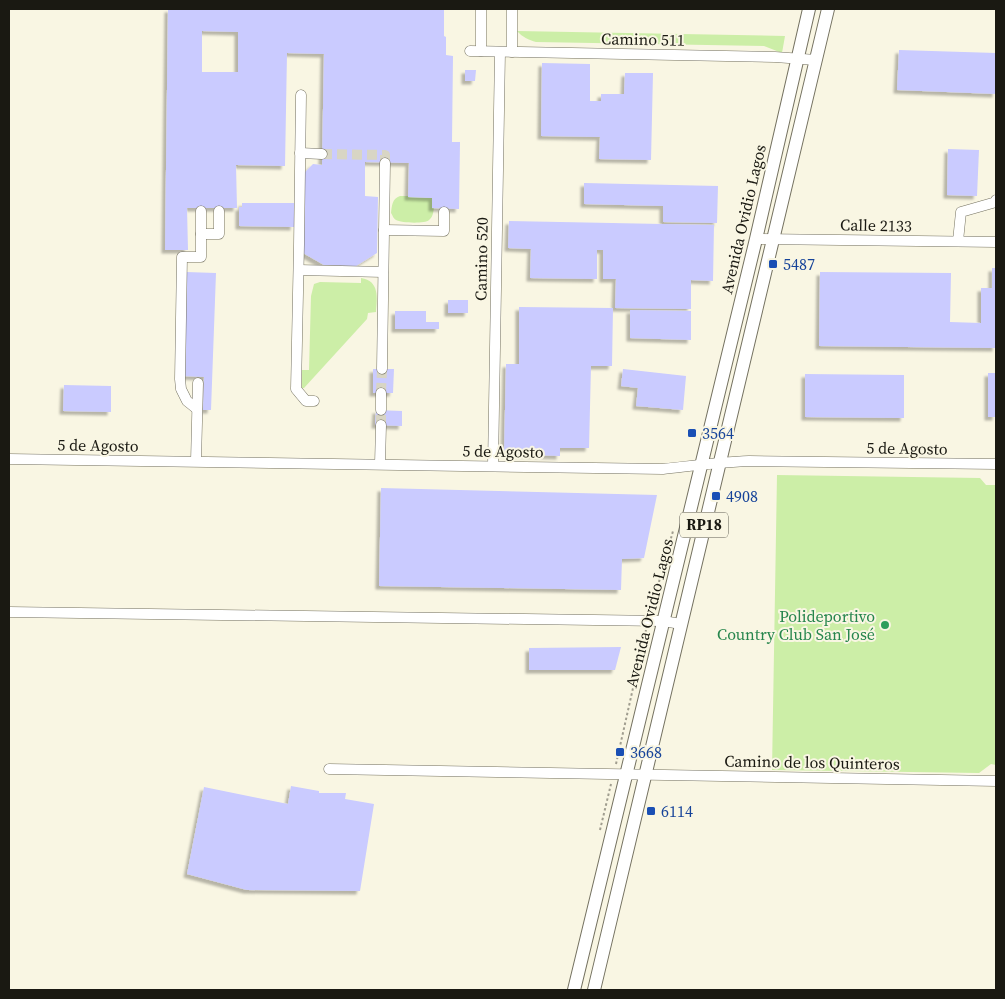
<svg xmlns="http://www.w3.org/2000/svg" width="1005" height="999" viewBox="0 0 1005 999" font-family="'Source Serif 4',serif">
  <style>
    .green { fill: #cceea7 }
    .building { fill: #cacbff; fill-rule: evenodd; filter: url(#shadow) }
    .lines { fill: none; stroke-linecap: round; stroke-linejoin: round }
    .minor-tunnel { stroke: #d8d5c4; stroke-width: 10; stroke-dasharray: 10 5; stroke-linecap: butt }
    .minor-casing { stroke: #747160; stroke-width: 11 }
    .major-casing { stroke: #747160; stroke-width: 14 }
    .path { stroke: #a09d8f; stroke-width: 2; stroke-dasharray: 2.5 2.5; stroke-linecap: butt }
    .minor { stroke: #fff; stroke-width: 10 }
    .major { stroke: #fff; stroke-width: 12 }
    .transit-dot { fill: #1a4fb4; stroke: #f9f6e3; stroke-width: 2 }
    .leisure-dot { fill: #2e9e5b; stroke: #f9f6e3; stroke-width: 2 }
    .labels { text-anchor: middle; stroke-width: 4; stroke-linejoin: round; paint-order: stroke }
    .shield { fill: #f9f6e3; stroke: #5d5b51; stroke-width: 1 }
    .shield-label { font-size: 15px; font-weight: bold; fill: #1a1912 }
    .street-label { font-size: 16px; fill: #1a1912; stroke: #f9f6e3 }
    .transit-label { font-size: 16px; fill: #164399; stroke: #f9f6e3; text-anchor: start }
    .leisure-label { font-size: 16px; fill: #27864d; stroke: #f9f6e3; text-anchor: end }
  </style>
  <defs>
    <filter id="shadow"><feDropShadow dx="-3.5" dy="3.5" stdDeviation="1" flood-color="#0004"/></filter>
  </defs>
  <rect width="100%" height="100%" fill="#f9f6e3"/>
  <g class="green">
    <path d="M 517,31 L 785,36 L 782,53 L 764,46 L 536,42 C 529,40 522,37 517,31 Z"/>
    <path d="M 400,196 L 408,196 L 408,197 L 432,198 L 432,208 L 434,208 C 433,213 433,217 429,220 C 425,224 401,223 396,220 C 393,218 393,216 391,213 C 392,205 392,199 400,196 Z"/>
    <path d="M 361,278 C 380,281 377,298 376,312 L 368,313 L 367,319 L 304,388 L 302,388 L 302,370 L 309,370 L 311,296 L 314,284 L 320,282 L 361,283 Z"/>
    <polygon points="777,475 980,478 986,485 996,485 996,765 991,764 979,773 772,770"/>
  </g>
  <g class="building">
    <path d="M 168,9 L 444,9 L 444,36 L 446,37 L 446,55 L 453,56 L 452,142 L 460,142 L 459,209 L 432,208 L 432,198 L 408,197 L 409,163 L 365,162 L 365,196 L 378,197 L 377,253 L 356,266 L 324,265 L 303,253 L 304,173 L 313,164 L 322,165 L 322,163 L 324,54 L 287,53 L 285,166 L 236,165 L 237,208 L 187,208 L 188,250 L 165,250 ZM 202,31 L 238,32 L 238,72 L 202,72 Z"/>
    <polygon points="899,50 996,53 996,94 897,90"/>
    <polygon points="542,63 590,64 590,101 601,101 601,94 624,94 625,73 653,73 651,160 599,159 600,137 541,136"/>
    <polygon points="465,70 476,70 475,81 465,81"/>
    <polygon points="948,149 979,150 977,196 947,195"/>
    <polygon points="584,183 718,186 717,223 663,222 663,206 584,204"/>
    <polygon points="242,203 294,203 294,227 239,226 239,207 242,207"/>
    <polygon points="509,221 714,225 713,281 691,280 691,309 615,308 616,279 603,279 603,250 597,250 597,279 530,278 531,249 508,248"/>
    <polygon points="992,268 996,268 996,348 819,346 820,272 951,273 950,322 981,323 981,288 992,288"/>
    <polygon points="186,272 216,273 211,410 203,410 204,377 182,376"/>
    <rect x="448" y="300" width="20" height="13"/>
    <polygon points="519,307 613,308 612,366 591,366 589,448 560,448 560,456 504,454 506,364 519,364"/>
    <polygon points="630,310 691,311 691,340 630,338"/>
    <polygon points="395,311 426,311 426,322 439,322 439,329 395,329"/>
    <polygon points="373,369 394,369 393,393 373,393"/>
    <polygon points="623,369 686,376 683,410 636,406 638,388 621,386"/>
    <rect x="988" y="373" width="8" height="44"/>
    <polygon points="805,374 904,375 904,418 805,417"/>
    <polygon points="64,385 111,386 111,412 63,411"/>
    <polygon points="376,410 402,411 402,426 375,425"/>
    <polygon points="381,488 657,495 644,558 622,559 621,590 379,586"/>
    <polygon points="621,647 615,670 529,670 529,648"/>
    <polygon points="291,786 319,791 319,793 346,793 345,799 374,804 360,891 247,890 187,874 204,787 288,804"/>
  </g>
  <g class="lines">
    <g class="minor-tunnel">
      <polyline points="322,154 385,155 385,163"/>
      <polyline points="381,393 382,369"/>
      <polyline points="381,425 381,410"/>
    </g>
    <g class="minor-casing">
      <g id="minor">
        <polyline points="512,9 512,52"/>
        <polyline points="470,51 775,57 816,60"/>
        <polyline points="481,51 481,9"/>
        <polyline points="301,95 299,245 296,389 306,401 314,401"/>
        <polyline points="300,153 322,154"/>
        <polyline points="384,230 444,231 444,212"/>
        <polyline points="201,234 219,234 219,211"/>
        <polyline points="756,239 996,242"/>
        <polyline points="958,241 961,212 996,202 996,200"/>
        <polyline points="299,270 383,272"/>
        <polyline points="382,369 385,163"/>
        <polyline points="197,409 187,401 181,389 180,379 182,257 201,257 201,211"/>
        <polyline points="381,410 381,393"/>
        <path d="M 9,459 L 663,469 C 691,466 720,462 749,461 L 996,464"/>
        <polyline points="196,461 198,383"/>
        <polyline points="380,464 381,425"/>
        <polyline points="493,466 500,52"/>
        <polyline points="9,612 663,621 681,624"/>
        <polyline points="329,769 996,781"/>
      </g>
    </g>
    <g class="major-casing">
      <g id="major">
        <polyline points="574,990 756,239 809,9"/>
        <polyline points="594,990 828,9"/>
      </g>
    </g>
    <g class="path">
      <polyline points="651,611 673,531"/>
      <polyline points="616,764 646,630"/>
      <polyline points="600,830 611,784"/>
    </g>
    <use href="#minor" class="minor"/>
    <use href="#major" class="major"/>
  </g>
  <g class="transit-dot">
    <rect x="768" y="259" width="10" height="10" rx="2.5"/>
    <rect x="687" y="428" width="10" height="10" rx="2.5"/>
    <rect x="711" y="491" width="10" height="10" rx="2.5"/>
    <rect x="615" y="747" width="10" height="10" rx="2.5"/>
    <rect x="646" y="806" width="10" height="10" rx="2.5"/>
  </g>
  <circle class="leisure-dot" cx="885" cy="625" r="5"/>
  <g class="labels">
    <rect class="shield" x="680" y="512.5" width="48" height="25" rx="4"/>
    <g class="shield-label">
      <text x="704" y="530">RP18</text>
    </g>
    <g class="street-label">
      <text transform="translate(643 39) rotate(1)" y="6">Camino 511</text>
      <text transform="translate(743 219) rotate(-77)" y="6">Avenida Ovidio Lagos</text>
      <text transform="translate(876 225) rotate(1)" y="6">Calle 2133</text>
      <text transform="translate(481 259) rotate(-89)" y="6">Camino 520</text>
      <text transform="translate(98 445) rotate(1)" y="6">5 de Agosto</text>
      <text transform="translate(907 448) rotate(1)" y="6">5 de Agosto</text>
      <text transform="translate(503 451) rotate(1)" y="6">5 de Agosto</text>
      <text transform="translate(649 613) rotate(-76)" y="6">Avenida Ovidio Lagos</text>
      <text transform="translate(812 762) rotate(1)" y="6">Camino de los Quinteros</text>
    </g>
    <g class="transit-label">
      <text x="783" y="270">5487</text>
      <text x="702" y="439">3564</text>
      <text x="726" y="502">4908</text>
      <text x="630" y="758">3668</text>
      <text x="661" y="817">6114</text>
    </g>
    <g class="leisure-label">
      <text x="875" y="622">Polideportivo<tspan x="875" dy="18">Country Club San José</tspan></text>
    </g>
  </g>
  <rect width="1005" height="999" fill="none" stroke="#1a1912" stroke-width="20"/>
</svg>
